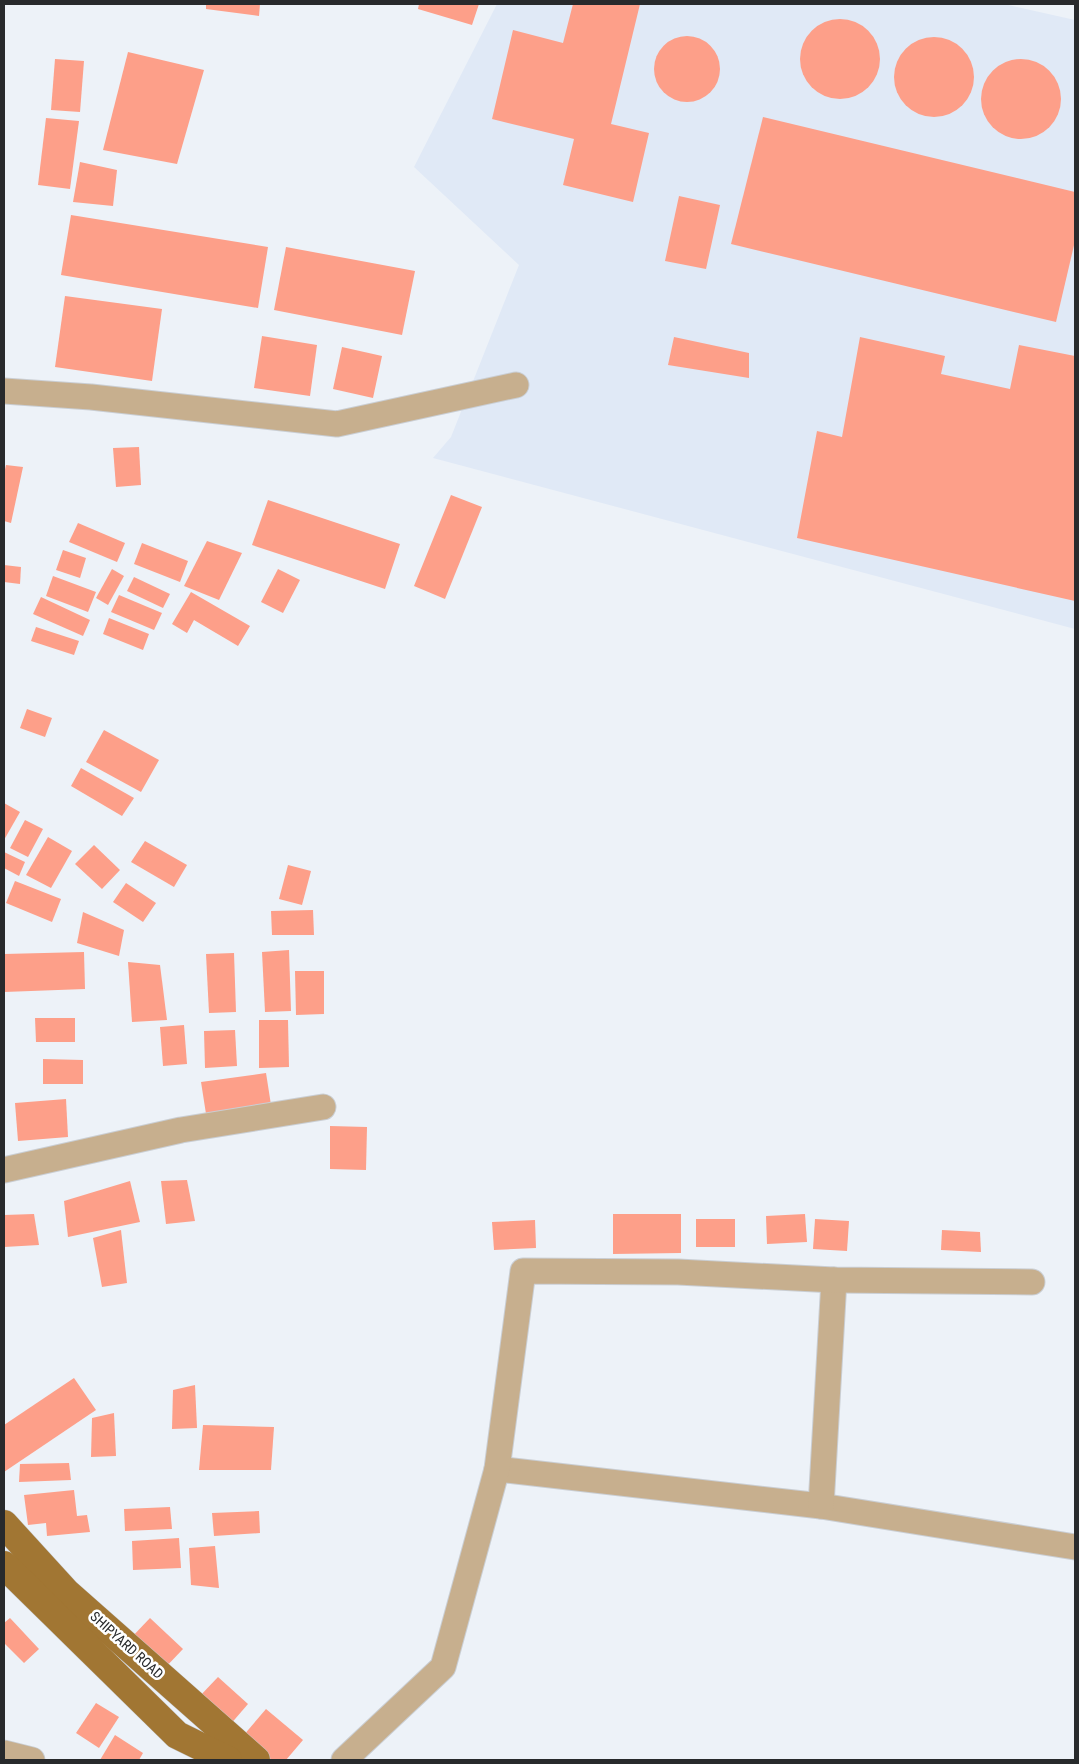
<svg xmlns="http://www.w3.org/2000/svg" width="1079" height="1764" viewBox="0 0 1079 1764" font-family="'Roboto Condensed',sans-serif">
  <style>
    .built { fill: #e0e9f6 }
    .building { fill: #fd9f89 }
    .lines { fill: none; stroke-linecap: round; stroke-linejoin: round }
    .street-casing { stroke: #caced3; stroke-width: 27 }
    .primary-casing { stroke: #caced3; stroke-width: 29 }
    .street { stroke: #c7af8e; stroke-width: 25 }
    .primary { stroke: #a17633; stroke-width: 28 }
    .labels { text-anchor: middle; stroke-width: 5; stroke-linejoin: round; paint-order: stroke }
    .street-label { font-size: 14px; fill: #282a2c; stroke: #fff }
  </style>
  <rect width="100%" height="100%" fill="#edf2f8"/>
  <polygon class="built" points="497,4 1004,4 1075,20 1075,629 433,458 451,437 519,265 414,167"/>
  <g class="building">
    <polygon points="206,4 260,4 259,16 206,9"/>
    <polygon points="419,4 479,4 472,25 418,9"/>
    <polygon points="573,4 640,4 611,124 649,133 633,202 563,185 574,139 492,119 513,30 563,43"/>
    <circle cx="840" cy="59" r="40"/>
    <circle cx="687" cy="69" r="33"/>
    <circle cx="934" cy="77" r="40"/>
    <polygon points="128,52 204,70 177,164 103,150"/>
    <polygon points="55,59 84,61 80,112 51,110"/>
    <circle cx="1021" cy="99" r="40"/>
    <polygon points="763,117 1075,192 1075,241 1056,322 731,244"/>
    <polygon points="46,118 79,121 70,189 38,185"/>
    <polygon points="80,162 117,170 113,206 73,202"/>
    <polygon points="679,196 720,205 706,269 665,261"/>
    <polygon points="71,215 268,247 258,308 61,275"/>
    <polygon points="286,247 415,271 402,335 274,310"/>
    <polygon points="65,296 162,309 152,381 55,367"/>
    <polygon points="262,336 317,345 310,396 254,388"/>
    <polygon points="674,337 749,353 749,378 668,365"/>
    <polygon points="860,337 945,356 941,374 1010,389 1019,345 1075,356 1075,601 797,538 817,431 842,437"/>
    <polygon points="342,347 382,356 373,398 333,389"/>
    <polygon points="139,447 141,485 116,487 113,448"/>
    <polygon points="6,465 23,467 11,523 4,521 4,474"/>
    <polygon points="451,495 482,507 445,599 414,586"/>
    <polygon points="268,500 400,544 385,589 252,545"/>
    <polygon points="78,523 125,543 117,562 69,542"/>
    <polygon points="207,541 242,553 219,600 184,586"/>
    <polygon points="142,543 188,561 180,582 134,564"/>
    <polygon points="63,550 86,558 80,578 56,570"/>
    <polygon points="4,565 21,567 20,584 4,582"/>
    <polygon points="112,569 124,576 108,605 96,598"/>
    <polygon points="278,569 300,580 283,613 261,602"/>
    <polygon points="53,576 96,592 88,612 46,596"/>
    <polygon points="134,577 170,594 163,608 127,591"/>
    <polygon points="191,592 250,626 238,646 194,620 187,633 172,624"/>
    <polygon points="119,595 162,613 154,630 111,612"/>
    <polygon points="41,597 90,620 83,636 33,614"/>
    <polygon points="109,618 149,634 143,650 103,634"/>
    <polygon points="36,627 79,641 74,655 31,641"/>
    <polygon points="27,709 52,718 45,737 20,728"/>
    <polygon points="104,730 159,760 141,792 86,762"/>
    <polygon points="81,768 134,798 122,816 71,786"/>
    <polygon points="4,803 20,812 4,840"/>
    <polygon points="25,820 43,829 28,857 10,848"/>
    <polygon points="48,837 72,851 51,888 26,875"/>
    <polygon points="145,841 187,865 174,887 131,862"/>
    <polygon points="94,845 120,870 102,889 75,864"/>
    <polygon points="4,852 25,862 19,876 4,868"/>
    <polygon points="288,865 311,871 302,905 279,899"/>
    <polygon points="15,881 61,899 52,922 6,903"/>
    <polygon points="126,883 156,903 143,922 113,902"/>
    <polygon points="313,910 314,935 272,935 271,911"/>
    <polygon points="83,912 124,930 119,956 77,943"/>
    <polygon points="289,950 291,1011 265,1012 262,952"/>
    <polygon points="84,952 85,989 4,992 4,954"/>
    <polygon points="234,953 236,1012 209,1013 206,954"/>
    <polygon points="128,962 160,965 167,1020 132,1022"/>
    <polygon points="295,971 324,971 324,1014 296,1015"/>
    <polygon points="35,1018 75,1018 75,1042 36,1042"/>
    <polygon points="259,1020 288,1020 289,1067 259,1068"/>
    <polygon points="184,1025 187,1064 163,1066 160,1027"/>
    <polygon points="235,1030 237,1066 205,1068 204,1031"/>
    <polygon points="43,1059 83,1060 83,1084 43,1084"/>
    <polygon points="266,1073 271,1105 206,1114 201,1082"/>
    <polygon points="66,1099 68,1137 18,1141 15,1103"/>
    <polygon points="330,1126 367,1127 366,1170 330,1169"/>
    <polygon points="187,1180 195,1221 166,1224 161,1181"/>
    <polygon points="130,1181 140,1222 68,1237 64,1201"/>
    <polygon points="34,1214 39,1245 4,1247 4,1215"/>
    <polygon points="613,1214 681,1214 681,1253 613,1254"/>
    <polygon points="805,1214 807,1242 767,1244 766,1216"/>
    <rect x="696" y="1219" width="39" height="28"/>
    <polygon points="815,1219 849,1221 847,1251 813,1249"/>
    <polygon points="535,1220 536,1248 494,1250 492,1222"/>
    <polygon points="121,1230 127,1283 102,1287 93,1238"/>
    <polygon points="942,1230 980,1232 981,1252 941,1250"/>
    <polygon points="74,1378 96,1410 4,1472 4,1425"/>
    <polygon points="195,1385 197,1428 172,1429 173,1390"/>
    <polygon points="114,1413 116,1456 91,1457 92,1418"/>
    <polygon points="203,1425 274,1427 271,1470 199,1470"/>
    <polygon points="69,1463 71,1480 19,1482 20,1464"/>
    <polygon points="74,1490 77,1516 87,1515 90,1532 47,1536 46,1523 28,1525 24,1495"/>
    <polygon points="170,1507 172,1529 125,1531 124,1509"/>
    <polygon points="259,1511 260,1533 214,1536 212,1513"/>
    <polygon points="179,1538 181,1568 133,1570 132,1541"/>
    <polygon points="215,1546 219,1588 191,1585 189,1548"/>
    <polygon points="10,1618 39,1649 24,1663 4,1643 4,1623"/>
    <polygon points="150,1618 183,1649 162,1671 130,1639"/>
    <polygon points="218,1677 248,1704 229,1726 198,1698"/>
    <polygon points="96,1703 119,1717 99,1748 76,1733"/>
    <polygon points="266,1709 303,1740 286,1760 271,1760 243,1736"/>
    <polygon points="115,1735 143,1753 139,1760 100,1760"/>
  </g>
  <g class="lines">
    <g class="street-casing">
      <g id="street">
        <polyline points="4,391 91,397 337,424 516,385"/>
        <polyline points="4,1170 181,1130 323,1107"/>
        <polyline points="497,1469 821,1506 1075,1547"/>
        <polyline points="821,1506 834,1280"/>
        <polyline points="4,1753 32,1760"/>
        <polyline points="344,1760 443,1667 497,1469 523,1271 678,1272 834,1280 1032,1282"/>
      </g>
    </g>
    <g class="primary-casing">
      <g id="primary">
        <polyline points="4,1524 66,1592 256,1760"/>
        <polyline points="4,1565 177,1735 228,1760"/>
      </g>
    </g>
    <use href="#street" class="street"/>
    <use href="#primary" class="primary"/>
  </g>
  <g class="labels">
    <g class="street-label">
      <text transform="translate(127 1645) rotate(42)" y="5">SHIPYARD ROAD</text>
    </g>
  </g>
  <rect width="1079" height="1764" fill="none" stroke="#282a2c" stroke-width="10"/>
</svg>
